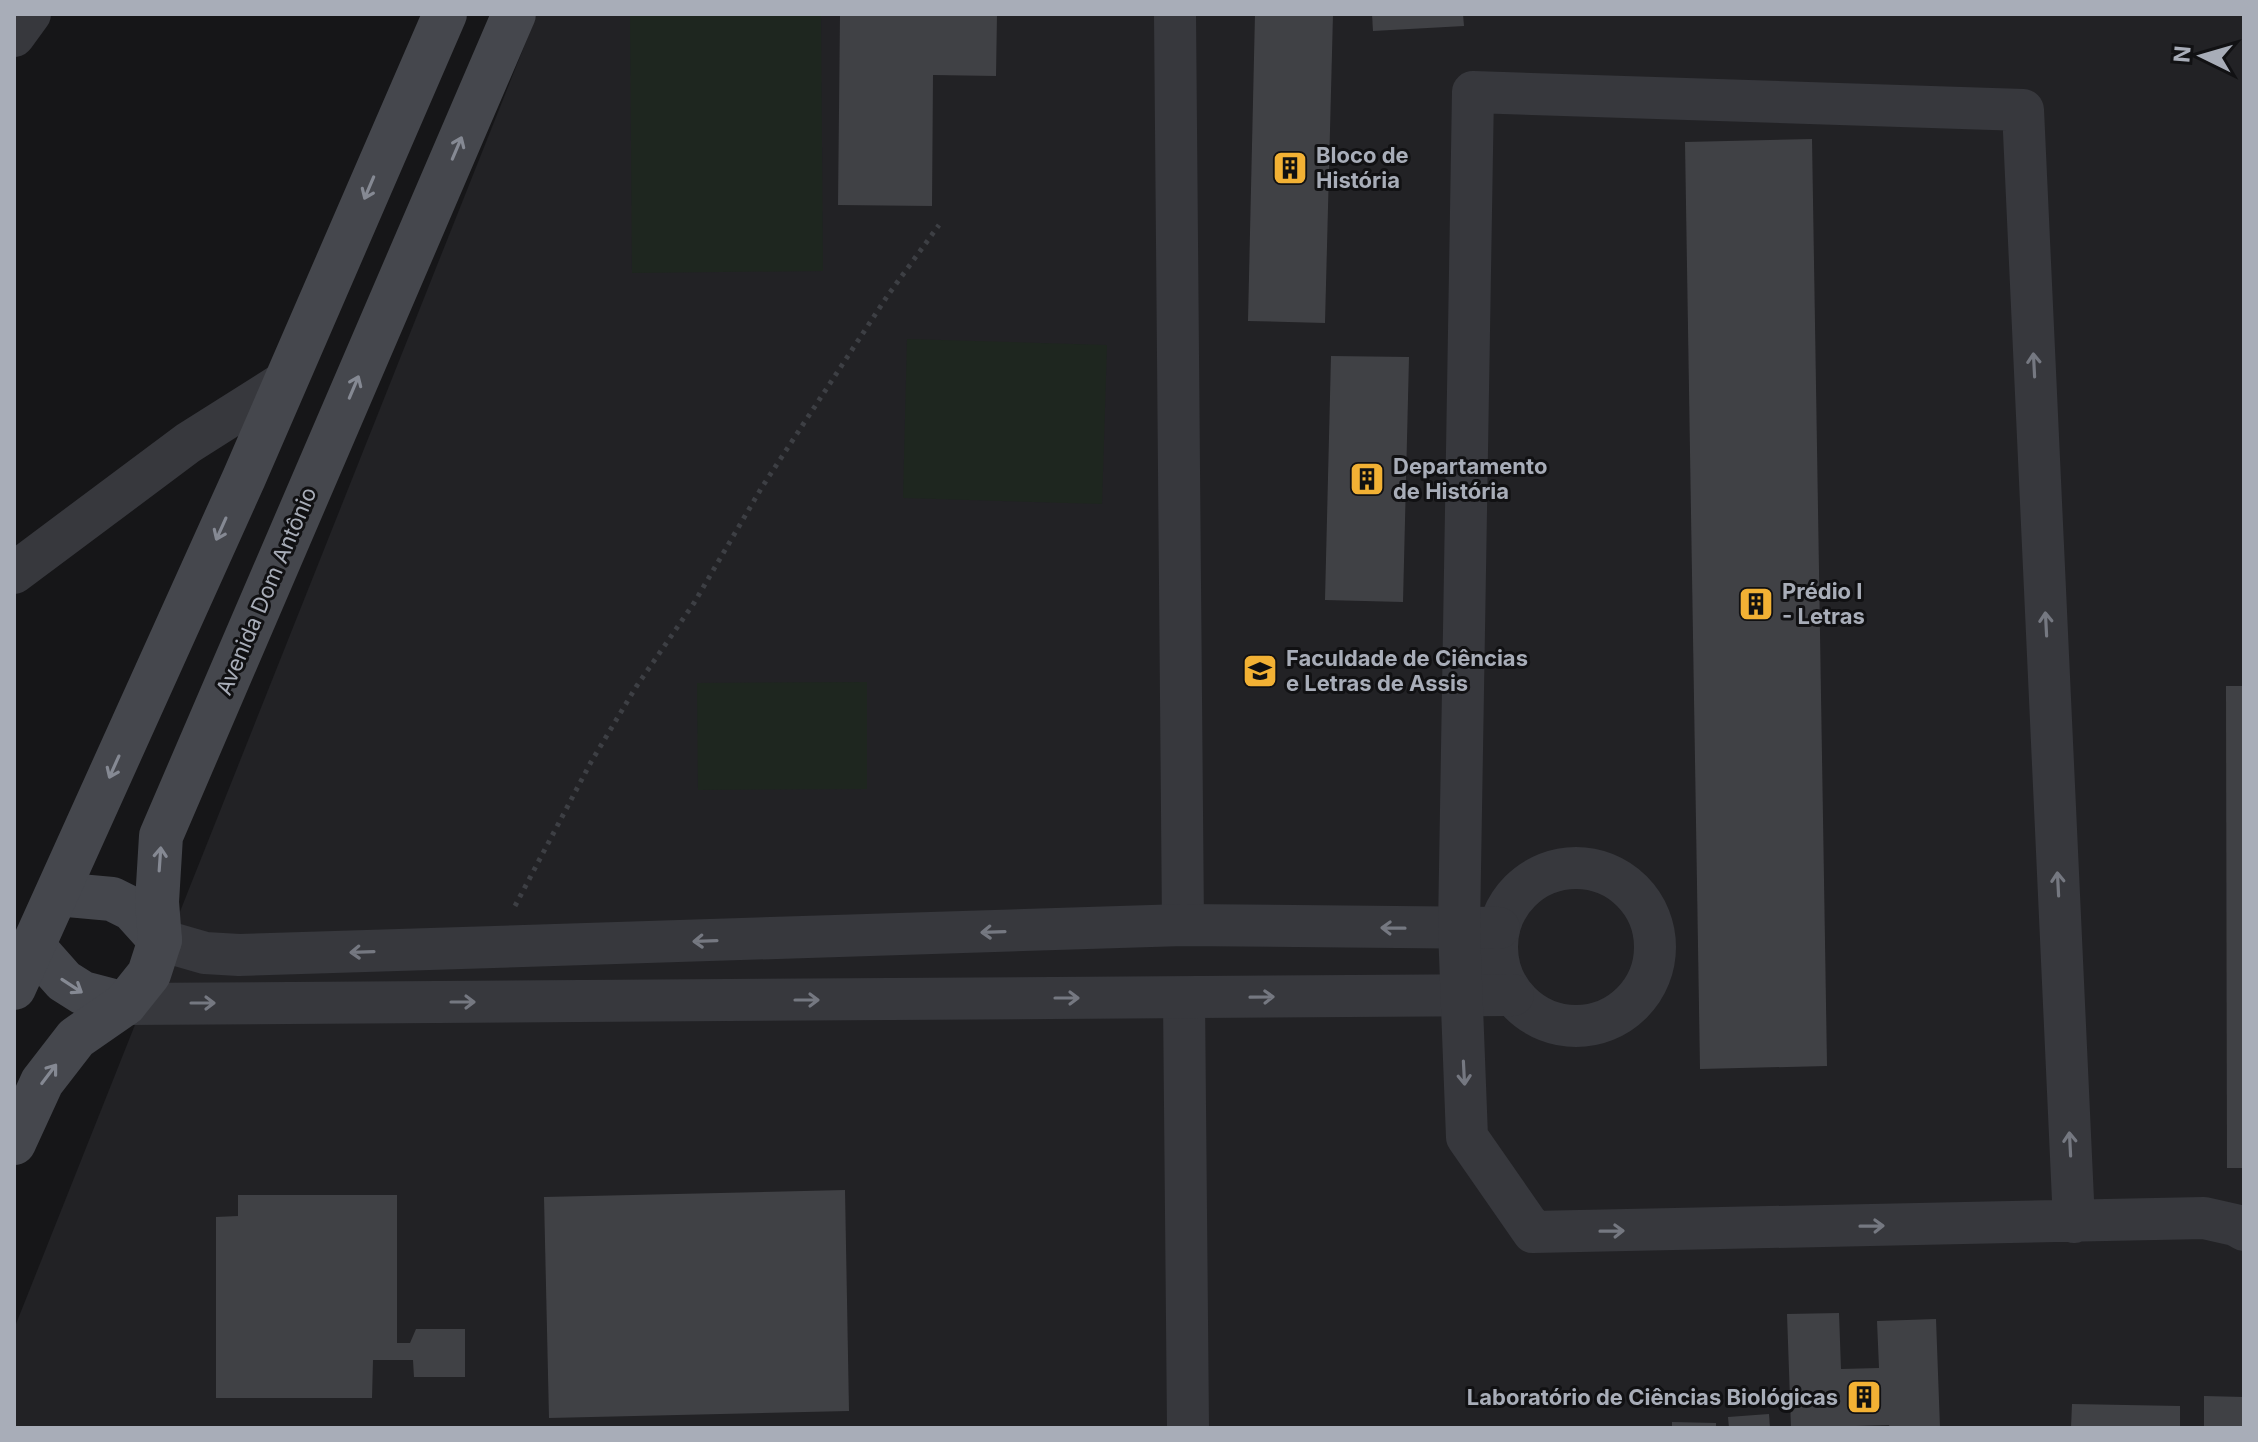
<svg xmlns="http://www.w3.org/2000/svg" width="2258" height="1442" viewBox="0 0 2258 1442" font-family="Inter,sans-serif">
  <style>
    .built { fill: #222225 }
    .green { fill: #1e261f }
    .building { fill: #404145 }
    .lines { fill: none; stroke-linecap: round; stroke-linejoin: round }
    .path { stroke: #3d3f44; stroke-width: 5; stroke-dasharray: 4 6; stroke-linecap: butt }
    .minor { stroke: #37383d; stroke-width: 42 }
    .secondary { stroke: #45474d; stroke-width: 44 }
    .oneway { stroke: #858993 }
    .oneway2 { stroke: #757881 }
    .labels { text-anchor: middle; stroke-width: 6; stroke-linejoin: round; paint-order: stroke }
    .poi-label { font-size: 22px; font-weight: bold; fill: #a8adb8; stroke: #111113; text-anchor: start }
    .street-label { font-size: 22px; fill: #a8adb8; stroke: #111113 }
  </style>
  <rect width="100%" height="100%" fill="#161618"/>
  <polygon class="built" points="537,14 2244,14 2244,1428 14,1428 14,1329"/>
  <g class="green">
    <polygon points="630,14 821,14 823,271 632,273"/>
    <polygon points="907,339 1107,345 1102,504 903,498"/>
    <polygon points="867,682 867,789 698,790 697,683"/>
  </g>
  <g class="building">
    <polygon points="840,14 997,14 996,76 933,75 932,206 838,205"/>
    <polygon points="1255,14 1333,14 1325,323 1248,321"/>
    <polygon points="1372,14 1463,14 1464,26 1373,31"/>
    <polygon points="1812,139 1827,1066 1700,1069 1685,142"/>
    <polygon points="1331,356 1409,357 1403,602 1325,600"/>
    <polygon points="2226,686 2244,686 2244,1168 2227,1168"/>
    <polygon points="845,1190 849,1411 549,1418 544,1197"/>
    <polygon points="238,1195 397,1195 397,1343 410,1343 416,1329 465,1329 465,1377 414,1377 413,1360 373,1360 372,1398 216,1398 216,1217 238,1216"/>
    <polygon points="1839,1313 1841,1369 1879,1368 1877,1321 1936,1319 1940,1428 1890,1428 1889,1425 1791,1428 1787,1314"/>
    <polygon points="2204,1396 2244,1397 2244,1428 2204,1428"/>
    <polygon points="2072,1404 2180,1406 2180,1428 2071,1428"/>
    <polygon points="1769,1414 1770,1428 1729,1428 1728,1417"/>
    <polygon points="1672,1422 1716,1423 1716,1428 1672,1428"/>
  </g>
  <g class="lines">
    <polyline class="path" points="515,906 591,762 636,687 694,603 762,487 888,295 939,225"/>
    <g class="minor">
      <polyline points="1175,14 1183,925"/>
      <polyline points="14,36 30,14"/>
      <polyline points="14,573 188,443 286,381"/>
      <circle cx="1576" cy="947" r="79"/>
      <polyline points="160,940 205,953 239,955 1183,925 1499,928"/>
      <polyline points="1184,998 1188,1428"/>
      <polyline points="125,1004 1513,995"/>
      <polyline points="2074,1222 2023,110 1473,92 1459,929 1467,1137 1533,1232 2204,1218 2235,1225 2244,1230"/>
    </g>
    <g class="secondary">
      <polyline points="57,894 112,899 132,909 160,940"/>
      <polyline points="33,946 64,981 83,993 125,1004"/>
      <polyline points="14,988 244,478 445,14"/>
      <polyline points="14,1143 42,1082 76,1038 125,1004 149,974 160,940 157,902 161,836 514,14"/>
    </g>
  </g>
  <defs><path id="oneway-shaft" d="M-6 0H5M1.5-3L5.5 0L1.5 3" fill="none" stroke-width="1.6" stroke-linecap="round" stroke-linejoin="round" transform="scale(2)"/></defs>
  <g class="oneway">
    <use href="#oneway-shaft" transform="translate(457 148) rotate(-67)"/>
    <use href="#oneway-shaft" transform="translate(369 188) rotate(113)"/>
    <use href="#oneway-shaft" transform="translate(354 387) rotate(-67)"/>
    <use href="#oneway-shaft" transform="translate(221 529) rotate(114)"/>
    <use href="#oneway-shaft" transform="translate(114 767) rotate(114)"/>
    <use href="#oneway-shaft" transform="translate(160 859) rotate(-86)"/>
    <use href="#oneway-shaft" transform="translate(72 986) rotate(33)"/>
    <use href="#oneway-shaft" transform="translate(49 1074) rotate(-53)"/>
  </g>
  <g class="oneway2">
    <use href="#oneway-shaft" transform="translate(2034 365) rotate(-93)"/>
    <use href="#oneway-shaft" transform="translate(2046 624) rotate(-93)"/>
    <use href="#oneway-shaft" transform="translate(2058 884) rotate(-93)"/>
    <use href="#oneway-shaft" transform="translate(1393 928) rotate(-179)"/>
    <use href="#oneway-shaft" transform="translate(993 932) rotate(178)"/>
    <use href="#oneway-shaft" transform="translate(705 941) rotate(178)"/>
    <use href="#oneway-shaft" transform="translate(362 952) rotate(178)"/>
    <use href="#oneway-shaft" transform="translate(1262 997) rotate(-1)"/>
    <use href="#oneway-shaft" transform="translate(1067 998)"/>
    <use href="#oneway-shaft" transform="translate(807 1000)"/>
    <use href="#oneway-shaft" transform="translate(463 1002)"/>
    <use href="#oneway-shaft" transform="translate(203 1003)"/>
    <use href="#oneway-shaft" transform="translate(1464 1073) rotate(87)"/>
    <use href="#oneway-shaft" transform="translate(2070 1144) rotate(-93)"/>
    <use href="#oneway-shaft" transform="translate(1872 1226) rotate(-1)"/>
    <use href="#oneway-shaft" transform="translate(1612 1231) rotate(-1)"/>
  </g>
  <defs>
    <g id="building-square" transform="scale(1.8)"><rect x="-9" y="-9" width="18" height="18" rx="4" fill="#f2b134" stroke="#111113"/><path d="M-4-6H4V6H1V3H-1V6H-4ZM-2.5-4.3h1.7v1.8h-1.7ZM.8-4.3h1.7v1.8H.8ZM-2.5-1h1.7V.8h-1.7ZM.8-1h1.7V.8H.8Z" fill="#111"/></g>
    <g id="university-square" transform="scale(1.8)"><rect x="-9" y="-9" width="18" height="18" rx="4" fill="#f2b134" stroke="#111113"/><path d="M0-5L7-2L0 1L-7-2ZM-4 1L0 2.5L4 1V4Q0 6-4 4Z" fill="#111"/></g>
  </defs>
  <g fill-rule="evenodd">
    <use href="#building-square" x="1290" y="168"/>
    <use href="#building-square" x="1367" y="479"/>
    <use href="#building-square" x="1756" y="604"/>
    <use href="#university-square" x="1260" y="671"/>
    <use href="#building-square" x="1864" y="1397"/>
  </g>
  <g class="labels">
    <g class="poi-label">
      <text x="1316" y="163">Bloco de<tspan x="1316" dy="25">História</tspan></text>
      <text x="1393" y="474">Departamento<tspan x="1393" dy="25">de História</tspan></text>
      <text x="1782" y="599">Prédio I<tspan x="1782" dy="25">- Letras</tspan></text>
      <text x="1286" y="666">Faculdade de Ciências<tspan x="1286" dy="25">e Letras de Assis</tspan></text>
      <text x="1838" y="1405" text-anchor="end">Laboratório de Ciências Biológicas</text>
    </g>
    <g class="street-label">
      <text transform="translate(266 591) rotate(-67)" y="8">Avenida Dom Antônio</text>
    </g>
  </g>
  <rect width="2258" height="1442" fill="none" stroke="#a8adb8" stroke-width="32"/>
  <g transform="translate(2202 56) rotate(275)" stroke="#111113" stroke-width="6" paint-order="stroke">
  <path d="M0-6L14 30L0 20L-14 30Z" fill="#a8adb8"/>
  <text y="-12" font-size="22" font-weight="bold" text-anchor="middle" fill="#a8adb8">N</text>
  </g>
</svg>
